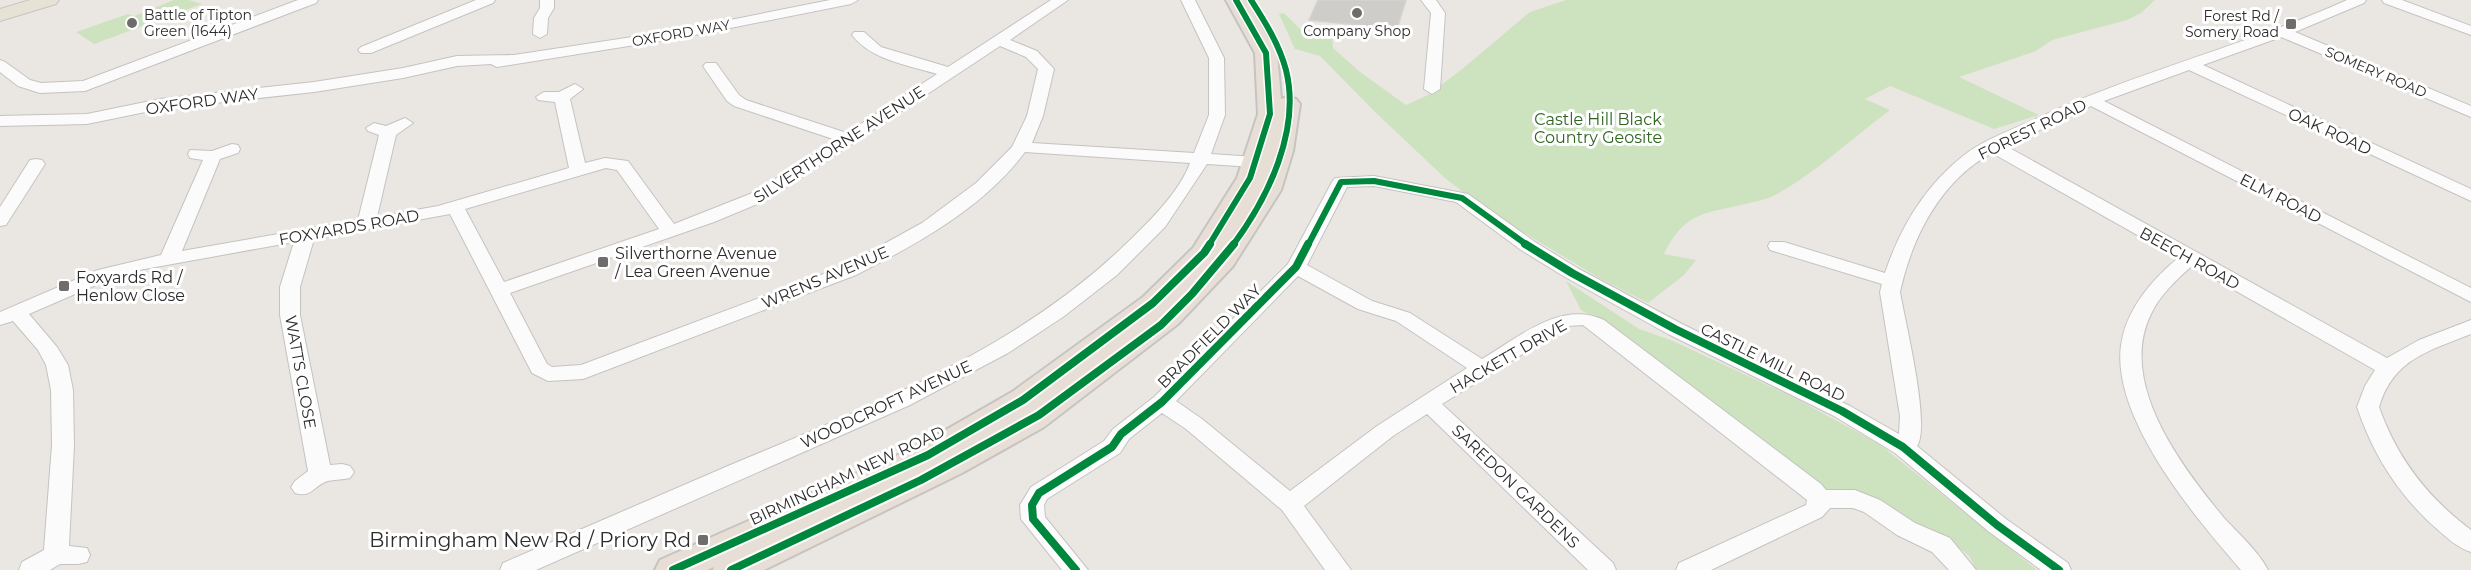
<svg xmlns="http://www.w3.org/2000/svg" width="2471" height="570" viewBox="0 0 2471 570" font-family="Montserrat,sans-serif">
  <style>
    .green { fill: #cde2bf }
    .building { fill: #cfcdca; stroke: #d5d3cf; stroke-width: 1.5 }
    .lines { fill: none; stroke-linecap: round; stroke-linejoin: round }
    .minor-casing { stroke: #c4c3c2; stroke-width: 2 }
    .major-casing { stroke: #c6c4c2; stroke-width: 2 }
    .highway-casing { stroke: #c6c4c2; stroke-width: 4 }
    .minor { fill: #fcfbfb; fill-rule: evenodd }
    .major { fill: #e6e2d6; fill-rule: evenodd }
    .highway { fill: #e7ded6; fill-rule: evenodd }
    .cycleway-far1-casing { stroke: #fff; stroke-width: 9 }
    .cycleway-casing { stroke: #fff; stroke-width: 12 }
    .cycleway-far1 { stroke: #00873e; stroke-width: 6 }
    .cycleway { stroke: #00873e; stroke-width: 8 }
    .poi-dot { fill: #6e6d6c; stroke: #fff; stroke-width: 2 }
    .labels { text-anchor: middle; stroke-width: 6; stroke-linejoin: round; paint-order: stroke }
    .far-poi-label { font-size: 14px; fill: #2c2c2c; stroke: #fff; text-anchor: start }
    .far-street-label { font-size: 14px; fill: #2c2c2c; stroke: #fff }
    .street-label { font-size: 16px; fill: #2c2c2c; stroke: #fff }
    .park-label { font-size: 16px; fill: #2f6521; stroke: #fff }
    .poi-label { font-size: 16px; fill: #2c2c2c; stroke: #fff; text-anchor: start }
    .near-poi-label { font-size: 20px; fill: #2c2c2c; stroke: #fff; text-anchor: end }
  </style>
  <rect width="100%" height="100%" fill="#eae7e3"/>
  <g class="green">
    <polygon points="174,0 189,0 202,4 94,44 76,32 128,14 134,16"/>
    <path d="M 1566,0 L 2155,0 L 2141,13 L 2127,20 L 2052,40 L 2036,51 L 1959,77 L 2039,115 L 1994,129 L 1890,86 L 1865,99 L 1890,110 C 1855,136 1813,175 1775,195 C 1768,199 1758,201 1749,203 C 1706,214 1686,210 1664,254 L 1696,260 L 1684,275 L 1648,303 L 1601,279 L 1486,210 L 1445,178 L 1375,112 L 1320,56 L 1295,49 L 1279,14 L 1284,13 L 1303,32 L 1332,35 L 1333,48 L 1360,72 L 1406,105 L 1428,95 L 1461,70 L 1530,12 Z"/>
    <polygon points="1566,281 1639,329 1673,341 1795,398 1879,444 2037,570 1976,570 1970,557 1946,536 1829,491 1654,360 1617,329 1581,310"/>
  </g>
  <polygon class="building" points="1318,0 1406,0 1397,29 1309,20"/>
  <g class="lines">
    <g class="minor-casing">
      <g id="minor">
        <polygon points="298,0 318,0 316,3 85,91 40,93 18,86 0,72 0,60 5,62 30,80 41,83 83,81"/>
        <polygon points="476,0 495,0 493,3 371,53 361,53 358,50 361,47"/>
        <polygon points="540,0 554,0 554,8 548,18 547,34 540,38 533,34 534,18 540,8"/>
        <polygon points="830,0 858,0 851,4 685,37 497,67 491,64 457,66 403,78 314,92 160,109 87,124 0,126 0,116 87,114 160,99 314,82 403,68 457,56 514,55 685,29"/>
        <path d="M 1051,0 L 1068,0 L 1010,40 L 1037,51 L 1054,69 L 1043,116 L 1032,143 L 1194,153 L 1209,115 L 1209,58 L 1181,0 L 1195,0 L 1224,58 L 1225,115 L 1211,154 L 1270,158 L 1276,159 L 1279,163 L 1276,167 L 1270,168 L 1207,164 L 1165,227 L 1117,275 L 1063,317 L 1008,353 L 910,405 L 536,570 L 500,570 L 503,563 C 578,531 653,498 728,466 C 870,406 1017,351 1129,241 C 1150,221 1180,191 1190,163 L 1025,152 C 983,208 917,244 856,275 L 583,379 L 548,381 L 532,373 L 450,214 L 314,239 L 300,287 L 300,315 L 330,465 L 342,464 L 350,466 L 354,472 L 350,478 C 343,480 332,479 325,482 C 313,487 311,498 295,493 L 291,487 L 295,481 L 308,471 L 280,315 L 280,287 L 294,242 L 139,270 L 112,278 L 29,314 L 57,347 L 68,365 L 73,390 L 74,445 L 69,546 L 87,548 L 90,555 L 87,562 L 78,564 L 60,564 L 50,570 L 19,570 L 22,562 L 44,550 L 52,445 L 51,390 L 46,365 L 38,350 L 13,321 L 0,325 L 0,312 L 98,270 L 161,255 L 203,160 L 190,158 L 188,154 L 190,150 L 212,151 L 232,144 L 238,145 L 240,149 L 238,153 L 220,159 L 182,251 L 358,220 L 379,135 L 368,131 L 366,128 L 374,123 L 386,126 L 405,118 L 413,123 L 396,135 L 377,217 L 438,206 L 569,168 L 555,102 L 538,100 L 536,97 L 544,92 L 559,92 L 575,84 L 583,89 L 570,99 L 585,163 L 605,158 L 628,161 L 674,224 L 755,192 L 836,140 L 734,106 L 727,101 L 703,66 L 706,63 L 716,63 L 739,95 L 746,100 L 847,133 L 937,74 C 908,65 871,60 852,35 L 854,32 L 864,32 L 881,47 L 948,67 ZM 1000,46 L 1026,57 L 1038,69 L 1027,116 L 1012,147 L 976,183 L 922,223 L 842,267 L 581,365 L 552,367 L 547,364 L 510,293 L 714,222 L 767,200 ZM 606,168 L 617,170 L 659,229 L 504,282 L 465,209 Z"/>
        <polygon points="1421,0 1436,0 1445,13 1440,89 1432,94 1424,89 1431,13"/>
        <path d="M 2347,0 L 2366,0 L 2364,3 L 2295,32 L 2471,106 L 2471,117 L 2281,37 L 2203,65 L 2471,189 L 2471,201 L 2189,70 L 2104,101 L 2471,288 L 2471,302 L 2091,106 L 2006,146 L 2387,358 L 2419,340 L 2471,320 L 2471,334 C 2429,351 2393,359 2379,407 C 2397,458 2427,497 2471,530 L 2471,552 C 2458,548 2447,538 2437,529 C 2399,496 2373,455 2357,407 L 2365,386 L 2375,370 L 2192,266 C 2176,280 2160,295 2151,314 C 2117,383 2182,467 2224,518 C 2239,534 2258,551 2268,570 L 2241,570 C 2195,517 2103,410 2123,335 C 2131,304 2154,278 2178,258 L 1992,153 C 1941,180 1912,237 1900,292 C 1905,321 1931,426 1917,446 L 2006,519 L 2068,563 L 2071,570 L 2041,570 L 1988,531 L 1895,453 L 1834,416 L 1668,334 L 1565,277 L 1521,250 L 1456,202 L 1374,186 L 1347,187 L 1307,265 L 1372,301 L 1410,313 L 1482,359 C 1519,337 1561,300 1604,320 L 1821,484 L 1826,490 L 1855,490 L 1880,500 L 1915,523 L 1950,538 L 1976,570 L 1949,570 L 1932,552 L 1897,535 L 1864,512 L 1853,508 L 1830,508 L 1822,517 L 1711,570 L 1676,570 L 1679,563 L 1806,505 L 1807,500 L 1583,325 L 1568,326 L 1442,404 L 1613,563 L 1616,570 L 1588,570 L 1427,414 L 1393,436 L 1304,506 L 1351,570 L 1325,570 L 1282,510 L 1186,429 L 1162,413 L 1129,439 L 1120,453 L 1047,499 L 1044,505 L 1045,517 L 1088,570 L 1062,570 L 1021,519 L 1020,505 L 1031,487 L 1104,441 L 1113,429 L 1154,397 L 1288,264 L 1332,182 L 1335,178 L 1374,176 L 1468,194 L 1535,242 L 1579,269 L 1682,324 L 1850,406 L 1899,434 L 1900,416 L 1880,292 L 1882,284 L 1770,250 L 1768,246 L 1770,242 L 1784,242 L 1885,273 C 1900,228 1925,186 1963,156 C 1984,139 2015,129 2040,117 C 2140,71 2247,45 2347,0 ZM 1298,276 L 1358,309 L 1396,321 L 1467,368 L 1377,426 L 1290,491 L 1202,419 L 1176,401 Z"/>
        <polygon points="2382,0 2402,0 2471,26 2471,35 2384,3"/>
        <polygon points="36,159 42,160 45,164 6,225 0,226 0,207 30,160"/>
      </g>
    </g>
    <g class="major-casing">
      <polygon id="major" points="30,0 59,0 56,4 0,21 0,9"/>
    </g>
    <g class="highway-casing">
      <polygon id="highway" points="1226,0 1246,0 1277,53 1281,99 1288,97 1296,99 1300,104 1293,151 1281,190 1233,266 1178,324 1044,427 962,473 764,570 713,570 714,567 707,570 655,570 660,560 916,447 1012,392 1143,297 1193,248 1237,178 1258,114 1255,53"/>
    </g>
    <use href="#minor" class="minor"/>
    <use href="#major" class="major"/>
    <use href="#highway" class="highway"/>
    <g class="cycleway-far1-casing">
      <g id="cycleway-far1">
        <polyline points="1209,245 1250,178 1270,114 1266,53 1236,0"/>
        <path d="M 1233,245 C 1268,198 1301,130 1286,70 C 1279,44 1265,22 1251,0"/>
        <polyline points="1308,245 1341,182 1374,181 1462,198 1527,245"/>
      </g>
    </g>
    <g class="cycleway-casing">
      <g id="cycleway">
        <polyline points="1525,244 1572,273 1675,329 1842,411 1903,447 1997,525 2059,570"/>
        <polyline points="673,570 928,455 1023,400 1153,303 1204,253 1210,244"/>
        <polyline points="731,570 921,480 1039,415 1161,325 1192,294 1234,244"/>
        <polyline points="1076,570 1033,519 1032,505 1039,493 1112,447 1121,434 1162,402 1296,267 1308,244"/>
      </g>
    </g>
    <use href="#cycleway-far1" class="cycleway-far1"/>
    <use href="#cycleway" class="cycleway"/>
  </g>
  <g class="poi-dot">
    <circle cx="1357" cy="13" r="6"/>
    <circle cx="132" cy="23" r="6"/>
    <rect x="2285" y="18" width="12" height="12" rx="3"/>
    <rect x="597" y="256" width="12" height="12" rx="3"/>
    <rect x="58" y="280" width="12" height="12" rx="3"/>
    <rect x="697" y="534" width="12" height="12" rx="3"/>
  </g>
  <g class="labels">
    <g class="far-poi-label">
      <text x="144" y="20">Battle of Tipton<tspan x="144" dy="16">Green (1644)</tspan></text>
      <text x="2279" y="21" text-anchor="end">Forest Rd /<tspan x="2279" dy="16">Somery Road</tspan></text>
      <text x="1357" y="36" text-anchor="middle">Company Shop</text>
    </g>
    <g class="far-street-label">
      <text transform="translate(681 33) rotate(-10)" y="5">OXFORD WAY</text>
      <text transform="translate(2376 72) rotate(23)" y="5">SOMERY ROAD</text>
    </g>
    <g class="street-label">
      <text transform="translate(202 101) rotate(-8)" y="6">OXFORD WAY</text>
      <text transform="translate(2032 129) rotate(-26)" y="6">FOREST ROAD</text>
      <text transform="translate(2330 131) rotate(25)" y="6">OAK ROAD</text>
      <text transform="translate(839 144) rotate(-33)" y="6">SILVERTHORNE AVENUE</text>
      <text transform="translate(2281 198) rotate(27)" y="6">ELM ROAD</text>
      <text transform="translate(349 227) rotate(-10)" y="6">FOXYARDS ROAD</text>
      <text transform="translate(2190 258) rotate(29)" y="6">BEECH ROAD</text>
      <text transform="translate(825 277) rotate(-23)" y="6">WRENS AVENUE</text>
      <text transform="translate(1209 336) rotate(-45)" y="6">BRADFIELD WAY</text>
      <text transform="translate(1508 356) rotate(-30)" y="6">HACKETT DRIVE</text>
      <text transform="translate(1773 362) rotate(26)" y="6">CASTLE MILL ROAD</text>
      <text transform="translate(301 372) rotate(80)" y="6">WATTS CLOSE</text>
      <text transform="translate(886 404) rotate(-25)" y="6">WOODCROFT AVENUE</text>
      <text transform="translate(847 475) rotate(-25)" y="6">BIRMINGHAM NEW ROAD</text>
      <text transform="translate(1516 486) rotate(44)" y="6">SAREDON GARDENS</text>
    </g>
    <g class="park-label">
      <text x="1598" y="125">Castle Hill Black<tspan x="1598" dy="18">Country Geosite</tspan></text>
    </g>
    <g class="poi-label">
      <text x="615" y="259">Silverthorne Avenue<tspan x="615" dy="18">/ Lea Green Avenue</tspan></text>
      <text x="76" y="283">Foxyards Rd /<tspan x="76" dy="18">Henlow Close</tspan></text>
    </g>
    <g class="near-poi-label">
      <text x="691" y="547">Birmingham New Rd / Priory Rd</text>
    </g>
  </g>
</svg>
